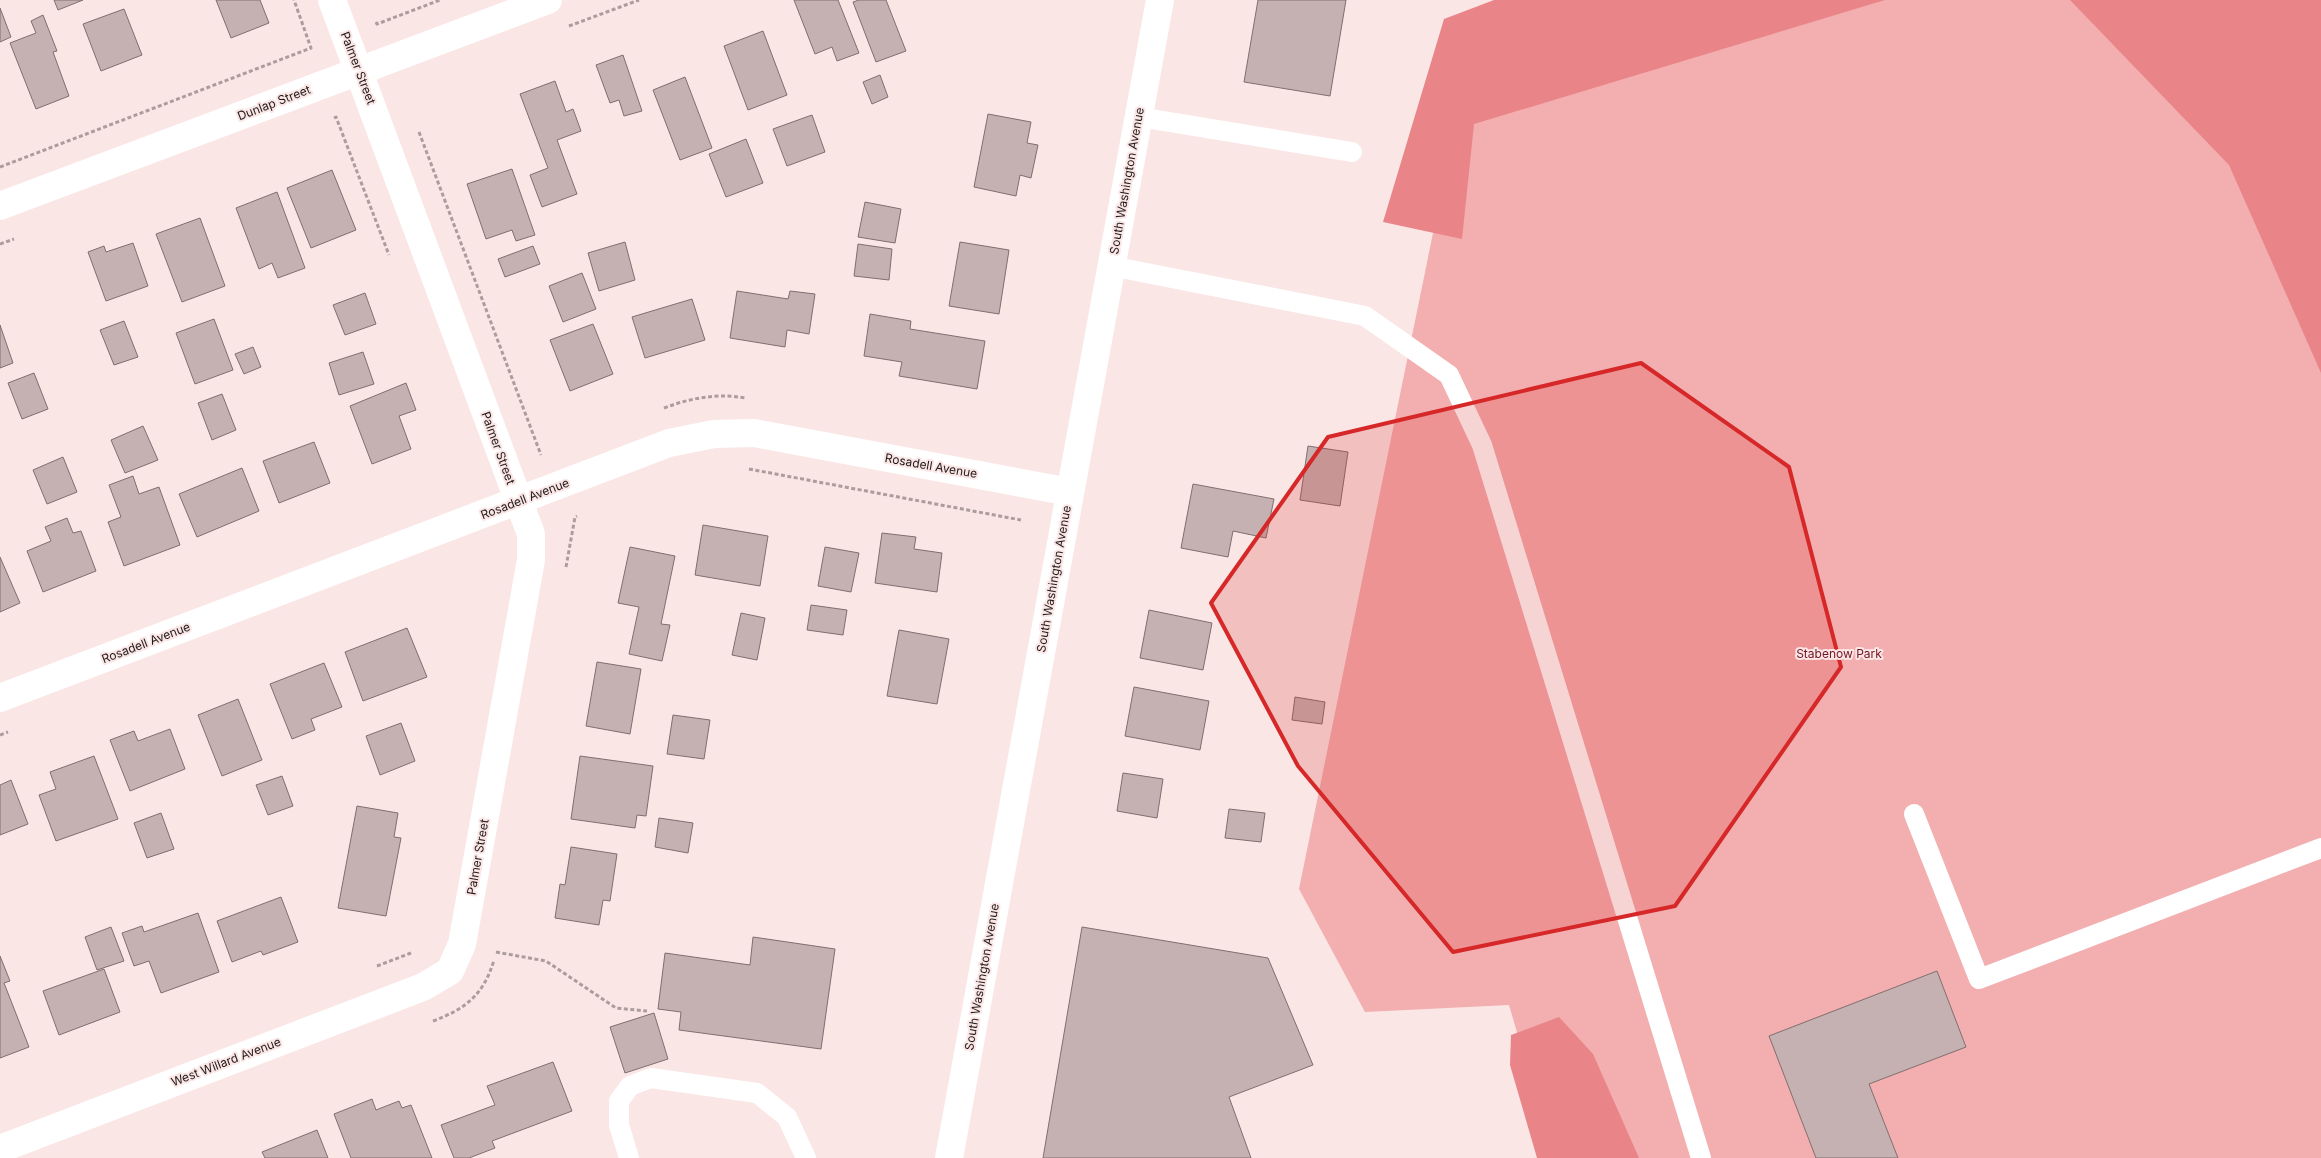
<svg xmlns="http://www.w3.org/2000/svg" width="2321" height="1158" viewBox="0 0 2321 1158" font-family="Inter,sans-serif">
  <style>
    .green { fill: #f3aeaf }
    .forest { fill: #e98488 }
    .building { fill: #c5b1b1; stroke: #806e6e }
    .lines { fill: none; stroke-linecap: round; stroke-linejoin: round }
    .path { stroke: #ac9c9c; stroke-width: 3; stroke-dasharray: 4 2.5; stroke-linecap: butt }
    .service { stroke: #fff; stroke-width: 20 }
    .minor { stroke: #fff; stroke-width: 28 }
    .tertiary { stroke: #fff; stroke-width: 28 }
    .marked { fill: #d62828; fill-opacity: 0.2; stroke: #d62828; stroke-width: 4; stroke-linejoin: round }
    .labels { text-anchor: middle; stroke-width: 4; stroke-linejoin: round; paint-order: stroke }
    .street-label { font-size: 12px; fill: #211a1a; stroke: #fbe6e6 }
    .park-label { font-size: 12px; fill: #701524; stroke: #fbe6e6 }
  </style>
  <rect width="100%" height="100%" fill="#fbe6e6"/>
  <polygon class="green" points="1633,0 2321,0 2321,1158 1554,1158 1509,1005 1365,1012 1299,889 1470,52"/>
  <g class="forest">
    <polygon points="1494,0 1885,0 1474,124 1462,239 1383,222 1444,19"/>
    <polygon points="2070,0 2321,0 2321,373 2229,165"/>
    <polygon points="1559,1017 1593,1054 1639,1158 1537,1158 1510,1065 1511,1035"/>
  </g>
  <g class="building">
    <polygon points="54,0 83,0 58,10"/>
    <polygon points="216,0 260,0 269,23 231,38"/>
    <polygon points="794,0 838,0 859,53 837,61 832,47 815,54"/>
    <polygon points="859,0 886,0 906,51 876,62 853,2"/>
    <polygon points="1258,0 1346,0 1330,96 1244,82"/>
    <polygon points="0,8 11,37 0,42"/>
    <polygon points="124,9 142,55 101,71 83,24"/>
    <polygon points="43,15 57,51 53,52 69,96 36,109 10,43 36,33 31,21"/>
    <polygon points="763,31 787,95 748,110 724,46"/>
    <polygon points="623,55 642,111 624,116 619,100 610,103 596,65"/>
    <polygon points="880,75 888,97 872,104 863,82"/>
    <polygon points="685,77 712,148 680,160 653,90"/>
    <polygon points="555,81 566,112 573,109 581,131 557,140 577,194 542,207 530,175 548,168 520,94"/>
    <polygon points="988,114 1031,122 1027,143 1038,145 1031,178 1020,175 1016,196 974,187"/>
    <polygon points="812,115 825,152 787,166 773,129"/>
    <polygon points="746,139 763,183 726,197 709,154"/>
    <polygon points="512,169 535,235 516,241 512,230 486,239 467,184"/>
    <polygon points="332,170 356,230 311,248 287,188"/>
    <polygon points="277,192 305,268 278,278 272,263 259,269 236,208"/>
    <polygon points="865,202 901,209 895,243 858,237"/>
    <polygon points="200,218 225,286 182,302 156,234"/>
    <polygon points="625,242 635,280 599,291 588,253"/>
    <polygon points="960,242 1009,250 999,314 949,306"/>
    <polygon points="133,243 148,286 106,301 88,252 104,246 106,252"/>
    <polygon points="858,244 892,249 889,280 854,276"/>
    <polygon points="533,246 540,264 505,277 498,259"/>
    <polygon points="582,273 596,309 563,322 549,286"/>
    <polygon points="737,291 788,299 790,291 815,294 809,334 787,330 785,347 730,338"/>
    <polygon points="365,293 376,324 345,335 333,305"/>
    <polygon points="692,299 705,340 645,358 632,317"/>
    <polygon points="870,314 911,321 910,329 985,341 977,389 899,376 902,362 864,356"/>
    <polygon points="214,319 233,370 195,384 176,333"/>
    <polygon points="124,321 138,357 114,365 100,330"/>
    <polygon points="593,324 613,374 570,391 550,340"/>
    <polygon points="0,325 13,363 0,368"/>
    <polygon points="253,347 261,367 244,374 235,354"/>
    <polygon points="363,352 374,384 339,395 329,363"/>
    <polygon points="34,373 48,409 22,419 8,383"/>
    <polygon points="406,383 416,410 399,416 411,449 372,464 350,406"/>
    <polygon points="222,394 236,430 212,440 198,403"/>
    <polygon points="143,426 158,460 125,473 111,440"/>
    <polygon points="314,442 330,483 279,503 263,461"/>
    <polygon points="1308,446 1348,452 1340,506 1300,500"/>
    <polygon points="63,457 77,492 47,504 33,470"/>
    <polygon points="242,468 259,511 197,537 179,494"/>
    <polygon points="133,476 139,494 159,487 180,545 124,566 108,522 121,517 109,485"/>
    <polygon points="1193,484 1274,499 1266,538 1233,531 1228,557 1181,548"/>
    <polygon points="67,518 73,533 81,531 96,571 43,592 27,551 51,541 45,527"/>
    <polygon points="703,525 768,536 760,586 695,575"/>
    <polygon points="882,533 916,537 914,549 942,553 937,592 875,583"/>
    <polygon points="630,547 675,556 661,624 670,625 662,661 629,654 639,607 618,603"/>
    <polygon points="825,547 859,553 851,592 818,586"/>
    <polygon points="0,557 20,603 0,612"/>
    <polygon points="811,605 847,610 843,635 807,630"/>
    <polygon points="1149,610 1212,623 1203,670 1140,658"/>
    <polygon points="741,613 765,618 757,660 732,655"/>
    <polygon points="407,628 427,677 363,701 345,652"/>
    <polygon points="899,630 949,639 937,704 887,696"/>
    <polygon points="597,662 641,669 630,734 586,726"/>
    <polygon points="324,663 342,707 311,719 315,730 292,739 270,684"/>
    <polygon points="1134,687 1209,701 1200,750 1125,736"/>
    <polygon points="1295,697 1325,702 1322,724 1292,720"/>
    <polygon points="238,699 262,760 222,776 198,715"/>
    <polygon points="673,715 710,720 704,759 667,754"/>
    <polygon points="401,723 415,761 380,775 366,736"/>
    <polygon points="170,729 185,769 130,791 110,740 134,731 138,741"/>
    <polygon points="94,756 118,819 56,841 39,795 56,789 50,772"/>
    <polygon points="580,756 653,766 646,816 637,815 635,828 571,819"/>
    <polygon points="1123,773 1163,779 1157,818 1117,811"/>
    <polygon points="282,776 293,806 268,815 256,785"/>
    <polygon points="11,780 28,824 0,835 0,785"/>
    <polygon points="357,806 398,813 394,837 401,838 386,916 338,908"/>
    <polygon points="1229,809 1265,813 1261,842 1225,838"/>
    <polygon points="161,813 174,849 147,858 134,823"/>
    <polygon points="659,818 693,823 688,853 655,847"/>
    <polygon points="571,847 617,854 610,901 603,900 599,925 555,918 560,884 565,885"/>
    <polygon points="281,897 298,942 263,955 261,951 232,962 217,921"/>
    <polygon points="198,913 219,972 161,993 149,961 134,966 122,933 142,926 144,932"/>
    <polygon points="111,927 124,961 97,970 85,937"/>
    <polygon points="1082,927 1268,958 1313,1065 1229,1097 1251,1158 1043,1158"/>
    <polygon points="753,937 835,949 821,1049 679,1030 681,1012 658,1009 665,953 750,965"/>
    <polygon points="0,956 10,981 4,983 29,1047 0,1058"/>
    <polygon points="104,969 120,1012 59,1035 43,991"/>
    <polygon points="1937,971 1966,1047 1869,1084 1898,1158 1816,1158 1769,1036"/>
    <polygon points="654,1013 668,1059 625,1073 610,1027"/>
    <polygon points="553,1062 572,1111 492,1141 495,1148 469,1158 454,1158 441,1125 495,1105 487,1086"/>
    <polygon points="372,1099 376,1110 399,1101 402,1108 411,1105 432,1158 351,1158 334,1114"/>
    <polygon points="317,1130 328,1158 265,1158 262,1152"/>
  </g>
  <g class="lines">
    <g class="path">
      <polyline points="376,22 377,24 440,0"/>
      <polyline points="569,26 639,0"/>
      <polyline points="334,118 336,117 389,255"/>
      <polyline points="419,132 541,455"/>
      <polyline points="0,167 311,48 294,0"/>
      <polyline points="0,244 14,239"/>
      <path d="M 664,408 C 690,398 718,393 745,398"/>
      <polyline points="749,469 1021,520"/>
      <polyline points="566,567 575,517 577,516"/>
      <polyline points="0,735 8,732"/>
      <polyline points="496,952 546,961 616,1008 647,1011"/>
      <polyline points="377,966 411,953"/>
      <path d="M 433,1021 C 466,1009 484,994 494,960"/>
    </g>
    <g class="service">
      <polyline points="1139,117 1352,152"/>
      <polyline points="1111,266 1365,316 1449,375 1482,445 1701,1158"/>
      <polyline points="1914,814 1979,979 2321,848"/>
      <polyline points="629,1158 619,1125 619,1101 630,1086 651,1078 757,1093 787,1117 806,1158"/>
    </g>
    <g class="minor">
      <polyline points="0,206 548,0"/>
      <polyline points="0,698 669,443 714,434 754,433 1070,492"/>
      <polyline points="0,1149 423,987 450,971 462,944 531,560 531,534 332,0"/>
    </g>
    <polyline class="tertiary" points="949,1158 1160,0"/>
  </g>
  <path class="marked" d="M 1641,363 L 1789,467 L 1841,667 L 1675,906 L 1453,952 L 1298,766 L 1211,603 L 1328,437 Z"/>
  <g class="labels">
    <g class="street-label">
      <text transform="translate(358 68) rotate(69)" y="4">Palmer Street</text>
      <text transform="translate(274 103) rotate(-21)" y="4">Dunlap Street</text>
      <text transform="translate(1127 181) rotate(-80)" y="4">South Washington Avenue</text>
      <text transform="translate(498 448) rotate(70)" y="4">Palmer Street</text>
      <text transform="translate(931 466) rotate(10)" y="4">Rosadell Avenue</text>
      <text transform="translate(525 499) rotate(-21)" y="4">Rosadell Avenue</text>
      <text transform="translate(1054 579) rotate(-80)" y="4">South Washington Avenue</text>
      <text transform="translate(146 643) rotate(-21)" y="4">Rosadell Avenue</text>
      <text transform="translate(478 857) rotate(-80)" y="4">Palmer Street</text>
      <text transform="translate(982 977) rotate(-80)" y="4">South Washington Avenue</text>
      <text transform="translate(226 1062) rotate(-21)" y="4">West Willard Avenue</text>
    </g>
    <g class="park-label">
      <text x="1839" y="658">Stabenow Park</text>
    </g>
  </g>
</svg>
